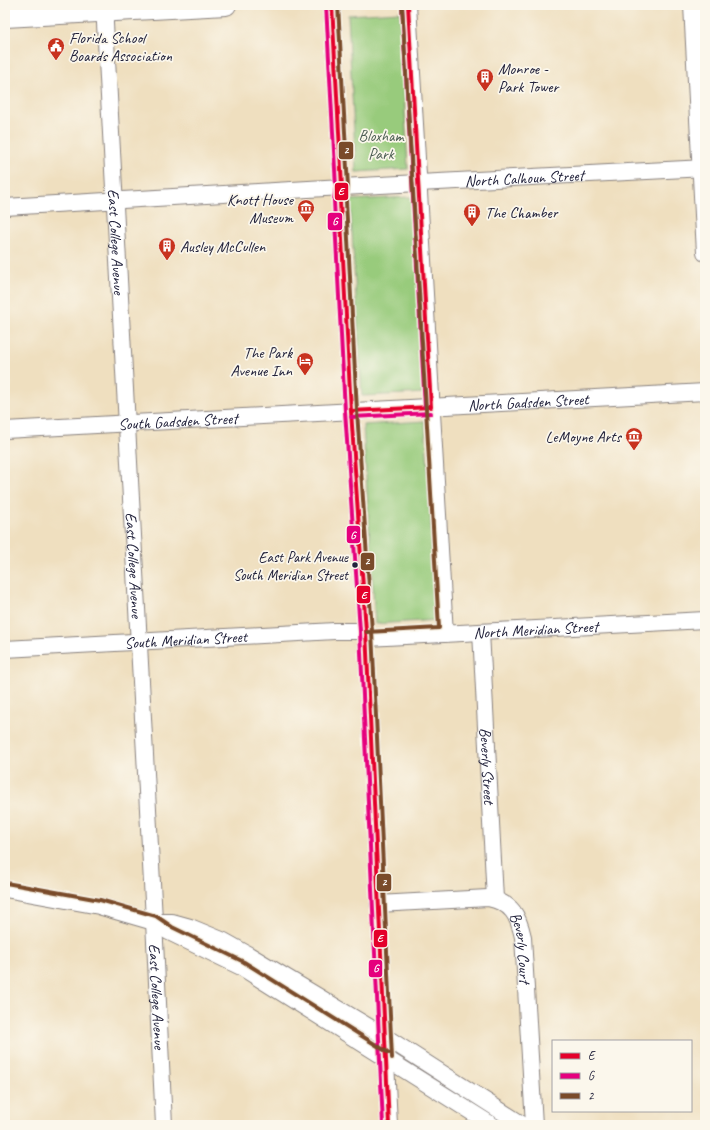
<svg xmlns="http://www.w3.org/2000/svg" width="710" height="1130" viewBox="0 0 710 1130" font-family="Caveat,sans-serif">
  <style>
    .park { fill: #98cb7c; stroke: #5d765c }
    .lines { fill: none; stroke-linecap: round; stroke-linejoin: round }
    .minor-casing { stroke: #88807d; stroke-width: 18 }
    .major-casing { stroke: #88807d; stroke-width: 22 }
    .minor { stroke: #fff; stroke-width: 16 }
    .major { stroke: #fff; stroke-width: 20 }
    .bus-1-casing { stroke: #fbf7ec; stroke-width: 7 }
    .bus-2-casing { stroke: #fbf7ec; stroke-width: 7 }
    .bus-3-casing { stroke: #fbf7ec; stroke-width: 7 }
    .bus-1 { stroke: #e4002b; stroke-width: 4 }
    .bus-2 { stroke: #e5007d; stroke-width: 4 }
    .bus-3 { stroke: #7a4b2a; stroke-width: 4 }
    .bus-dot { fill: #22223b; stroke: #fbf7ec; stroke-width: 1.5 }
    .labels { text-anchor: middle; stroke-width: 3.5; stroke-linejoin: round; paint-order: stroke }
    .bus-label { font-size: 15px; fill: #22223b; stroke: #fbf7ec; text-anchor: end }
    .poi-label { font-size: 16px; fill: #22223b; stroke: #fbf7ec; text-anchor: start }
    .park-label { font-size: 16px; fill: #4b5d52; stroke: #fbf7ec }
    .street-label { font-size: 16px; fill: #22223b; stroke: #fbf7ec }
    .line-badge { stroke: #fbf7ec; stroke-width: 1.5 }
    .badge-label { font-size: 11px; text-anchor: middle; font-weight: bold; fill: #fff }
  </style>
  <rect width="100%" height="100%" fill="#fbf7ec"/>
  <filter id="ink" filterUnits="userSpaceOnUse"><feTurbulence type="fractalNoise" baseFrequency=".025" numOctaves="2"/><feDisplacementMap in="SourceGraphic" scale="8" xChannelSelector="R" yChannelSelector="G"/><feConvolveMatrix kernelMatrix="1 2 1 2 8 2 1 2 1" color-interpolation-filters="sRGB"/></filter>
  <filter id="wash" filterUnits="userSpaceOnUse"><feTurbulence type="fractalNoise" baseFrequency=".012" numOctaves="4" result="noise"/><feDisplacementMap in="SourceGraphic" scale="16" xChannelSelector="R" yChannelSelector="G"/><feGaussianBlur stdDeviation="0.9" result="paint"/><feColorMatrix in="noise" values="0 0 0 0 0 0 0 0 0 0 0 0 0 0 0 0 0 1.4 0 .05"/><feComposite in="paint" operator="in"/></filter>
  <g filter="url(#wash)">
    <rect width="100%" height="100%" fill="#efdfbf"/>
    <g class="park">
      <polygon points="400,12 408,169 356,172 348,15"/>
      <polygon points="412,197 426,393 362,396 350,200"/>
      <polygon points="425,421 437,620 375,624 363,425"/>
    </g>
  </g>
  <g filter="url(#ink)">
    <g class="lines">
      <g class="minor-casing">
        <g id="minor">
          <path id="s1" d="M 104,5 L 153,901 L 164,1125"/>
          <polyline points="332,5 342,187 340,201 351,411 366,631 389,1125"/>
          <polyline points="408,5 445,634"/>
          <polyline points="692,5 705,253"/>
          <path id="s2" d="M 5,207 L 342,187 L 705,168"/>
          <path id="s3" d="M 5,430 L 705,392"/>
          <path id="s4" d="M 481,632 L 495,899"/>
          <path id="s5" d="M 367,638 L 705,620"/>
          <path id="s6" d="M 5,649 L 335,631 L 366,631"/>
          <polyline points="5,889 99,906 154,922 169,932 241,967 492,1125"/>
          <path id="s7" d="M 378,904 L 488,898 C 512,903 518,915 523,937 L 534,1125"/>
          <polyline points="154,922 172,922 190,927 224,941 249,955 384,1036 523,1125"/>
        </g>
      </g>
      <g class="major-casing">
        <polyline id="major" points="5,17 226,5"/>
      </g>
      <use href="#minor" class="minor"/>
      <use href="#major" class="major"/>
      <g class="bus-1-casing">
        <g id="bus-1">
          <polyline points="332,5 342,187 340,201 351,411 366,631 389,1125"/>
          <polyline points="408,5 431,407"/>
          <polyline points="351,411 431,407"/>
        </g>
      </g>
      <g class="bus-2-casing">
        <g id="bus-2">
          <polyline points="326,5 336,187 334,201 345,411 360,631 383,1125"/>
          <polyline points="402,5 425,407"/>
          <polyline points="351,417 431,413"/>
        </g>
      </g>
      <g class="bus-3-casing">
        <g id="bus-3">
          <polyline points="338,5 348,187 346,201 357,411 372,631 392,1058"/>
          <polyline points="367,632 439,628 402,5"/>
          <polyline points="6,883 100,900 156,916 172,927 244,962 389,1053"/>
        </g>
      </g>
      <use href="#bus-1" class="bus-1"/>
      <use href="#bus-2" class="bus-2"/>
      <use href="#bus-3" class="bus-3"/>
    </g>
  </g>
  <defs>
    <g id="civic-pin" transform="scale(0.9)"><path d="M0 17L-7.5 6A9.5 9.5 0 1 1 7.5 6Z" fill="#c8321e" stroke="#fbf7ec"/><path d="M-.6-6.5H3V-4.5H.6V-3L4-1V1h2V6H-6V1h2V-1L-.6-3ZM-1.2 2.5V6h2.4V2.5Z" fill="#fff"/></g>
    <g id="building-pin" transform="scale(0.9)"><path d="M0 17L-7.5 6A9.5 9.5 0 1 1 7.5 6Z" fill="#c8321e" stroke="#fbf7ec"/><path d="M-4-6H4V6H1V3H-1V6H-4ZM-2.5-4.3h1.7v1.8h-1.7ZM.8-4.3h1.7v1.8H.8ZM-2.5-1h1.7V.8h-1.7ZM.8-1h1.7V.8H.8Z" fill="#fff"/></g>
    <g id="museum-pin" transform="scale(0.9)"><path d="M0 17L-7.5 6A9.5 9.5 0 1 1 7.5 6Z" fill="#c8321e" stroke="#fbf7ec"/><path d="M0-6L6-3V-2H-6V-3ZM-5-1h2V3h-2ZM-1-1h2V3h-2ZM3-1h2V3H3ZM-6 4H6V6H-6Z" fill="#fff"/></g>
    <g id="hotel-pin" transform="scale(0.9)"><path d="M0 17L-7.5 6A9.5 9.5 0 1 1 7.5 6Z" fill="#c8321e" stroke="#fbf7ec"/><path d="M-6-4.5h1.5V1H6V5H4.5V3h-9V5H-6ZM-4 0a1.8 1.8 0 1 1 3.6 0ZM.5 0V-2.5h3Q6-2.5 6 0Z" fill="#fff"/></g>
  </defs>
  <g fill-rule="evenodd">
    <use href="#civic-pin" x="56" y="46"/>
    <use href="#building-pin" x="485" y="77"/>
    <use href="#museum-pin" x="306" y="208"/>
    <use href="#building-pin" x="472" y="212"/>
    <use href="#building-pin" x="167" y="246"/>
    <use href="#hotel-pin" x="305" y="361"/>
    <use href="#museum-pin" x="634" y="436"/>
  </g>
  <circle class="bus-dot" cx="355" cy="565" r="3.5"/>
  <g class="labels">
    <g class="bus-label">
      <text x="348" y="562">East Park Avenue<tspan x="348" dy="18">South Meridian Street</tspan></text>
    </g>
    <g class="poi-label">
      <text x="69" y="43">Florida School<tspan x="69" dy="18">Boards Association</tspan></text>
      <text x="498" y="74">Monroe -<tspan x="498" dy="18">Park Tower</tspan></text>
      <text x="293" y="205" text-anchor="end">Knott House<tspan x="293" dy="18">Museum</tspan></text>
      <text x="485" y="218">The Chamber</text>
      <text x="180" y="252">Ausley McCullen</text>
      <text x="292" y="358" text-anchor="end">The Park<tspan x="292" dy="18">Avenue Inn</tspan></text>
      <text x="621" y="442" text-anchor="end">LeMoyne Arts</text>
    </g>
    <g class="park-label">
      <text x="381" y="141">Bloxham<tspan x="381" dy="18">Park</tspan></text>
    </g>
    <g class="street-label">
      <text dy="6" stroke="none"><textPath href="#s2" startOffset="520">North Calhoun Street</textPath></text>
      <text dy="6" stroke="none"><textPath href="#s1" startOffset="237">East College Avenue</textPath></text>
      <text dy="6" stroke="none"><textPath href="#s3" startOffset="524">North Gadsden Street</textPath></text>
      <text dy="6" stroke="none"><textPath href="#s3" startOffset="173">South Gadsden Street</textPath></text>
      <text dy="6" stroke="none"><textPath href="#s1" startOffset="561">East College Avenue</textPath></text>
      <text dy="6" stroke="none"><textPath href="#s5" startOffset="169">North Meridian Street</textPath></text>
      <text dy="6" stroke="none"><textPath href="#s6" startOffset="181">South Meridian Street</textPath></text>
      <text dy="6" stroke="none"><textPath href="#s4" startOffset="134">Beverly Street</textPath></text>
      <text dy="6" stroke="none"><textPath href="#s7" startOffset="177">Beverly Court</textPath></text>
      <text dy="6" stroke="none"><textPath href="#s1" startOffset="993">East College Avenue</textPath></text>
    </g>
  </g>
  <g class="line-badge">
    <rect x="338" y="141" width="16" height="19" rx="4" fill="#7a4b2a"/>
    <rect x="334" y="182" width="15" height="19" rx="4" fill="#e4002b"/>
    <rect x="327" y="212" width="16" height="19" rx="4" fill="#e5007d"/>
    <rect x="346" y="525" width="15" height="19" rx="4" fill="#e5007d"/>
    <rect x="360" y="552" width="15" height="19" rx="4" fill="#7a4b2a"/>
    <rect x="356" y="585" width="15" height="19" rx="4" fill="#e4002b"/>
    <rect x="376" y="873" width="16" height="19" rx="4" fill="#7a4b2a"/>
    <rect x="373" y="929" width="15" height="19" rx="4" fill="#e4002b"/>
    <rect x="368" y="959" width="15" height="19" rx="4" fill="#e5007d"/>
  </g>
  <g class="badge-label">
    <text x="346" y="154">2</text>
    <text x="341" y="195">E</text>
    <text x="335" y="225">G</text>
    <text x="353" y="539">G</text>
    <text x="367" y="565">2</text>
    <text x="364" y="599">E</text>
    <text x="384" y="886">2</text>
    <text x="380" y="942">E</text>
    <text x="376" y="972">G</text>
  </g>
  <rect width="710" height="1130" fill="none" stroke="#fbf7ec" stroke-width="20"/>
  <rect x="552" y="1040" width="140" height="72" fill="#fbf7ec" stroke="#a4a2a5"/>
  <rect x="560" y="1053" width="20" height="6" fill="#e4002b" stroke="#a4a2a5"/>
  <text x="588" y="1060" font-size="12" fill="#22223b">E</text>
  <rect x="560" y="1073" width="20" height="6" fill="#e5007d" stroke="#a4a2a5"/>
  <text x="588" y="1080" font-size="12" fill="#22223b">G</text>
  <rect x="560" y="1093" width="20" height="6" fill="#7a4b2a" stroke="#a4a2a5"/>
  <text x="588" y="1100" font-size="12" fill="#22223b">2</text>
</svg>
